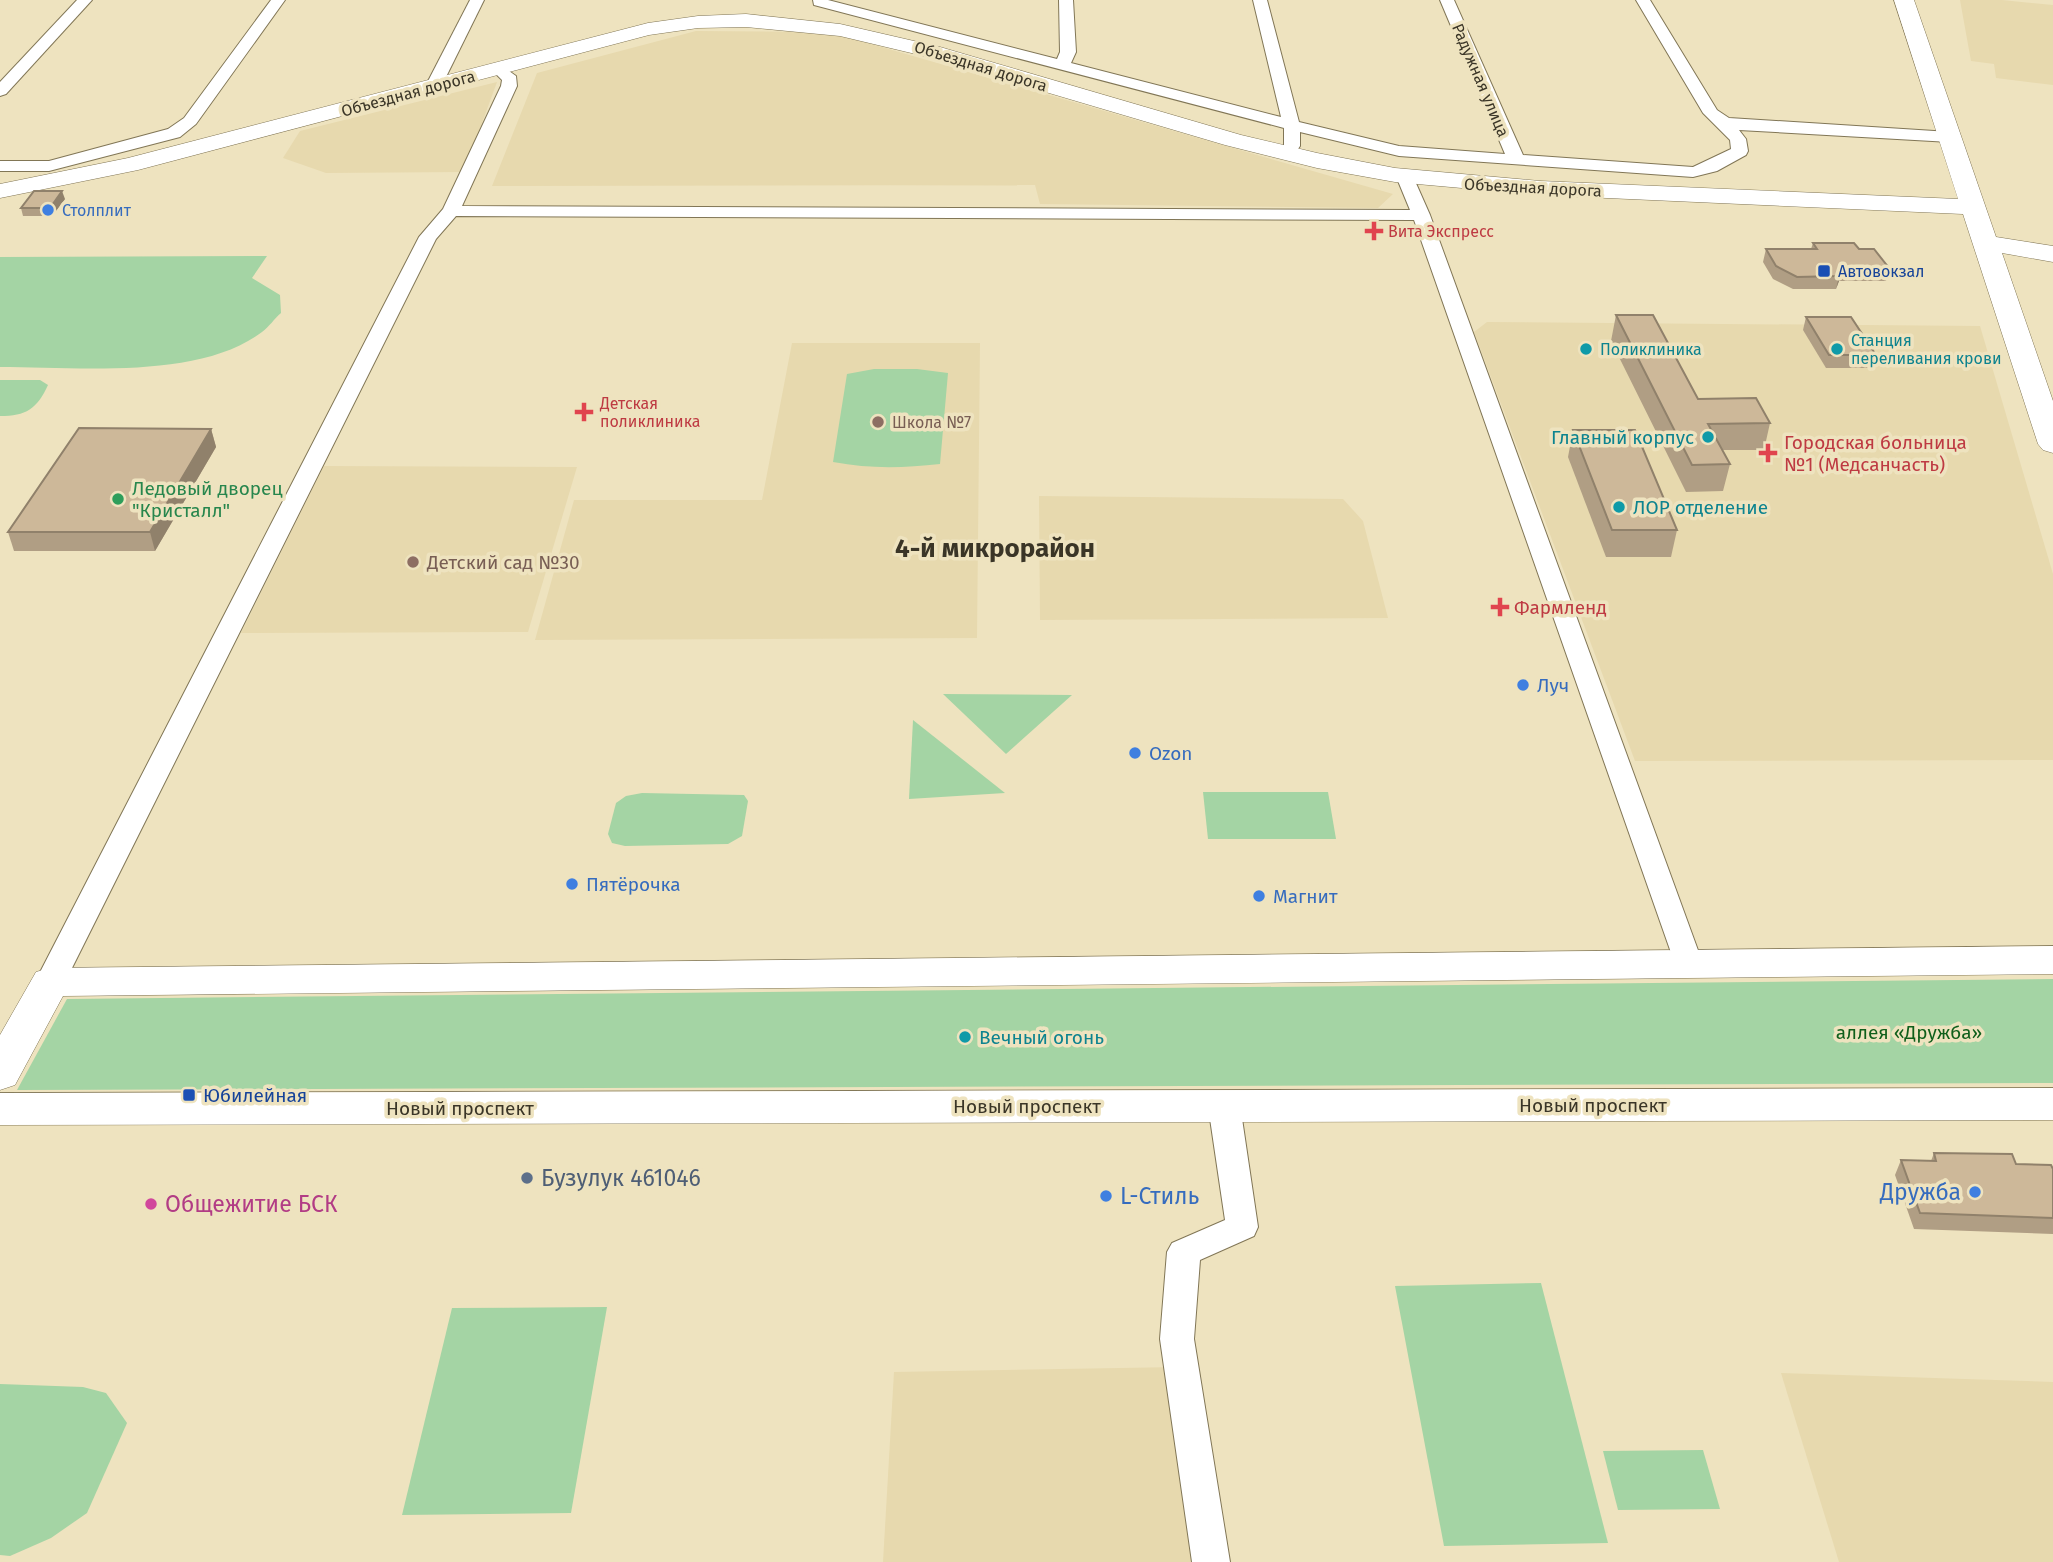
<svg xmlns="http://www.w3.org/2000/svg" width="2053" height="1562" viewBox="0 0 2053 1562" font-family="'Fira Sans',sans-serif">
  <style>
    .built { fill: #e7d9ae }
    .green { fill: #a4d4a4 }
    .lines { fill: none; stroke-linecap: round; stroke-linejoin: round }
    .street-casing { stroke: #817656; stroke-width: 2 }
    .secondary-casing { stroke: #817656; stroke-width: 1 }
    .street { fill: #fff; fill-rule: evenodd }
    .secondary { fill: #fff; fill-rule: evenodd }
    .wall { fill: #b09e84 }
    .shaded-wall { fill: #90816b }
    .building { fill: #cdb899; stroke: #90816b; stroke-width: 2 }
    .shop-dot { fill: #3f7fe0; stroke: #eee3bf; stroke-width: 2.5 }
    .health-dot { fill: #e0444e; stroke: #eee3bf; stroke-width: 2.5 }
    .transit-dot { fill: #1a4fb4; stroke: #eee3bf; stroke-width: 2.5 }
    .culture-dot { fill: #0f9aa8; stroke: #eee3bf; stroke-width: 2.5 }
    .education-dot { fill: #8d6e63; stroke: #eee3bf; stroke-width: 2.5 }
    .leisure-dot { fill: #2e9e5b; stroke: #eee3bf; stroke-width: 2.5 }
    .service-dot { fill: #5c6f8a; stroke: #eee3bf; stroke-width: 2.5 }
    .hotel-dot { fill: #d1479c; stroke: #eee3bf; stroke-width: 2.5 }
    .labels { text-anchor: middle; stroke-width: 7; stroke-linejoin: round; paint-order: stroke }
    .far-street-label { font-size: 16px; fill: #3a3527; stroke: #eee3bf }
    .far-shop-label { font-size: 16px; fill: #366cbe; stroke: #eee3bf; text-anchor: start }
    .far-health-label { font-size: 16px; fill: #be3a42; stroke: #eee3bf; text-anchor: start }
    .far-transit-label { font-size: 16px; fill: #164399; stroke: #eee3bf; text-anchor: start }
    .far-culture-label { font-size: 16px; fill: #0d838f; stroke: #eee3bf; text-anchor: start }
    .far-education-label { font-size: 16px; fill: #785e54; stroke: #eee3bf; text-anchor: start }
    .culture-label { font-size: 19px; fill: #0d838f; stroke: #eee3bf; text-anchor: start }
    .health-label { font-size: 19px; fill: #be3a42; stroke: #eee3bf; text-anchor: start }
    .leisure-label { font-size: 19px; fill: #27864d; stroke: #eee3bf; text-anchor: start }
    .education-label { font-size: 19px; fill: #785e54; stroke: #eee3bf; text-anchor: start }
    .shop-label { font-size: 19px; fill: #366cbe; stroke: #eee3bf; text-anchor: start }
    .park-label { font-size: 19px; fill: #0f5f1b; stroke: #eee3bf }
    .transit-label { font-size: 19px; fill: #164399; stroke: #eee3bf; text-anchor: start }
    .street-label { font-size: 19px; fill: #3a3527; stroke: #eee3bf }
    .near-service-label { font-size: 23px; fill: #4e5e75; stroke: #eee3bf; text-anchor: start }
    .near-shop-label { font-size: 23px; fill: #366cbe; stroke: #eee3bf; text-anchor: end }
    .near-hotel-label { font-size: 23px; fill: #b23c85; stroke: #eee3bf; text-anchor: start }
    .district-label { font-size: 26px; font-weight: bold; fill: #3a3527; stroke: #eee3bf }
  </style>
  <rect width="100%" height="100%" fill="#eee3bf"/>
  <g class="built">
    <polygon points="1960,0 2002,0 2053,5 2053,85 1996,78 1994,64 1971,61"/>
    <polygon points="696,31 808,32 847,37 1393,194 1378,208 1040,204 1035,185 492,186 537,73"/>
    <polygon points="497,82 464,172 326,173 283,158 300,131"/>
    <polygon points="1487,322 1980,326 2053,574 2053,760 1635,761 1474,332"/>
    <polygon points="792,343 980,343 977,638 535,640 574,500 762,500"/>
    <polygon points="324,466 577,467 528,632 241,633"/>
    <polygon points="1039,496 1343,499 1363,521 1388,618 1040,620"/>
    <polygon points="1179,1367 1192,1562 883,1562 894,1372"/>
    <polygon points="1781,1373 2053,1382 2053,1562 1839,1562"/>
  </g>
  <g class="green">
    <path d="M 267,256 L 252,278 L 280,295 L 281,313 C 274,319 269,327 262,332 C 199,380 76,367 0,367 L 0,257 Z"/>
    <path d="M 874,369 L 917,369 L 948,373 L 940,464 C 903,468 870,469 833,462 L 847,374 Z"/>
    <path d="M 0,380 L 40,380 L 48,385 C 37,409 26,416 0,416 Z"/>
    <polygon points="943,694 1072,695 1006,754"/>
    <polygon points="913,720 1005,793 909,799"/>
    <polygon points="1203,792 1328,792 1336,839 1208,839"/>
    <polygon points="642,793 744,795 748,801 742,836 728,844 625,846 612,843 608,834 616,803 626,796"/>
    <polygon points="2053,979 2053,1083 17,1090 67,999"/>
    <polygon points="1541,1283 1608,1543 1444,1546 1395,1286"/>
    <polygon points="607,1307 571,1513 402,1515 452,1308"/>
    <polygon points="0,1384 83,1387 106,1393 127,1423 87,1513 51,1538 10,1556 0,1555"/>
    <polygon points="1703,1450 1720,1509 1618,1510 1603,1451"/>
  </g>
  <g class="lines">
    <g class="street-casing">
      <g id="street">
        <polygon points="77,0 92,0 6,94 0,96 0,82"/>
        <polygon points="271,0 285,0 196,124 180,137 49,171 0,171 0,161 49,161 168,129 184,118"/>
        <polygon points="470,0 484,0 441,87 439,90 427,90 425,87"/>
        <polygon points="813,0 828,0 1057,59 1060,52 1059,0 1073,0 1076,52 1071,63 1281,117 1253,0 1267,0 1299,122 1399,146 1505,154 1440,0 1454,0 1523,155 1693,167 1731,149 1730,140 1703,113 1636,0 1650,0 1717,110 1729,118 1950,132 1958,137 1950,142 1739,130 1746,139 1748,151 1746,155 1717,171 1693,177 1399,156 1300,132 1300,146 1292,158 1286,159 1278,154 1284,146 1284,128 814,5"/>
        <polygon points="499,64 516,76 517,86 462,206 1410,210 1396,176 1405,171 1411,172 1430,215 1703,964 1699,971 1689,974 1679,971 1675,964 1414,220 456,216 436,239 65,982 60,989 50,992 40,989 35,982 419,237 443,209 501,86 502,80 491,69"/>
        <polygon points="1224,1093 1235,1097 1240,1105 1258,1227 1254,1236 1200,1260 1194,1339 1230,1562 1192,1562 1160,1339 1167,1252 1172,1243 1225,1220 1208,1105 1213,1097"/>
      </g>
    </g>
    <g class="secondary-casing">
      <g id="secondary">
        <polygon points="1894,0 1914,0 1996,237 2053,246 2053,262 2002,253 2053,401 2053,453 2043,450 2038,444 1963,214 1540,195 1395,182 1317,168 1225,145 924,56 840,36 746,27 698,28 649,35 138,170 0,198 0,184 128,158 648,23 698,16 746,14 840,24 940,47 1241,135 1317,153 1395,168 1540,181 1958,199"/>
        <polygon points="2053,946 2053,974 63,996 15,1085 0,1090 0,1035 36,972 50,968"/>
        <polygon points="2053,1088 2053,1120 0,1125 0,1093"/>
      </g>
    </g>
    <use href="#street" class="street"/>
    <use href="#secondary" class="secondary"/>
  </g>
  <g class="wall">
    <polygon points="65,199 52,216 23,216 21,208"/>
    <polygon points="1813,243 1859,249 1889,268 1886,281 1839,281 1836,289 1793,289 1773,279 1763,262 1766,249 1811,249"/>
    <polygon points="1616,315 1698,399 1770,423 1764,450 1722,450 1730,464 1723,491 1686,492 1611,341"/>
    <polygon points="1806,317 1876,355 1872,368 1826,368 1803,330"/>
    <polygon points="211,429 216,447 155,551 14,551 8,532"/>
    <polygon points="1573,430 1677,530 1671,557 1606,557 1568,457"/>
    <polygon points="1934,1153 2053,1169 2053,1234 1914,1229 1895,1175 1901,1160 1931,1161"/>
  </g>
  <g class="shaded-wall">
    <polygon points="62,191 65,199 52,216 50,208"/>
    <polygon points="1843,268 1839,281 1836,289 1839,276"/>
    <polygon points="211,429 216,447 155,551 150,532"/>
  </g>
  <g class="building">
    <polygon points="34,191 62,191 50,208 21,208"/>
    <polygon points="1813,243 1854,243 1859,249 1874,249 1889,268 1843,268 1839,276 1797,277 1776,266 1766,249 1817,249"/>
    <polygon points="1616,315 1653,315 1698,399 1756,398 1770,423 1708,424 1730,464 1692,465"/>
    <polygon points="1806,317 1851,317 1876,355 1829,355"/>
    <polygon points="79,428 211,429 150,532 8,532"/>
    <polygon points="1573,430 1635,430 1677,530 1612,530"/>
    <polygon points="1934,1153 2012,1154 2016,1164 2051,1165 2053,1169 2053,1218 1920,1213 1901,1160 1936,1161"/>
  </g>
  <g class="shop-dot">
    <circle cx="48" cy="210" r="7"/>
    <circle cx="1523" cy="685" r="7"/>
    <circle cx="1135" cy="753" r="7"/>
    <circle cx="572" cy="884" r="7"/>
    <circle cx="1259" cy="896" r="7"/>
    <circle cx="1975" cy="1192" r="7"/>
    <circle cx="1106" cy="1196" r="7"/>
  </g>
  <g class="health-dot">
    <path d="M1370.5 220.5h7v7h7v7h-7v7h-7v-7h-7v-7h7z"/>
    <path d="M580.5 401.5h7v7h7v7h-7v7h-7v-7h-7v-7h7z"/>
    <path d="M1764.5 442.5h7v7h7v7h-7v7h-7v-7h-7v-7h7z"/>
    <path d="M1496.5 596.5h7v7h7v7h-7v7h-7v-7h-7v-7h7z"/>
  </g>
  <g class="transit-dot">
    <rect x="1817" y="264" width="14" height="14" rx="3.5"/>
    <rect x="182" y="1088" width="14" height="14" rx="3.5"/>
  </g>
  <g class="culture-dot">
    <circle cx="1586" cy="349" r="7"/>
    <circle cx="1837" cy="349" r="7"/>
    <circle cx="1708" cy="437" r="7"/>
    <circle cx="1619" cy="507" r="7"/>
    <circle cx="965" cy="1037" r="7"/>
  </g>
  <g class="education-dot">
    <circle cx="878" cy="422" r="7"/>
    <circle cx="413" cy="562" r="7"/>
  </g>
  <circle class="leisure-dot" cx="118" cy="499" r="7"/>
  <circle class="service-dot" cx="527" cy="1178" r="7"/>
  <circle class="hotel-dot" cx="151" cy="1204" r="7"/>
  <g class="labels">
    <g class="far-street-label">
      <text transform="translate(981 66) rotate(17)" y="6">Объездная дорога</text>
      <text transform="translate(1481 80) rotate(67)" y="6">Радужная улица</text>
      <text transform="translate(408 93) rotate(-15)" y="6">Объездная дорога</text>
      <text transform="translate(1533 187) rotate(3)" y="6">Объездная дорога</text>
    </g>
    <g class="far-shop-label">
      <text x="62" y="216">Столплит</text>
    </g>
    <g class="far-health-label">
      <text x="1388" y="237">Вита Экспресс</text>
      <text x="600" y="409">Детская<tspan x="600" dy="18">поликлиника</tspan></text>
    </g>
    <g class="far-transit-label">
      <text x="1838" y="277">Автовокзал</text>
    </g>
    <g class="far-culture-label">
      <text x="1851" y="346">Станция<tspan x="1851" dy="18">переливания крови</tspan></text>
      <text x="1600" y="355">Поликлиника</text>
    </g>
    <g class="far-education-label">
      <text x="892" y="428">Школа №7</text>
    </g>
    <g class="culture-label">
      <text x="1694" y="444" text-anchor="end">Главный корпус</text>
      <text x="1633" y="514">ЛОР отделение</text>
      <text x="979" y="1044">Вечный огонь</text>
    </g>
    <g class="health-label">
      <text x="1784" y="449">Городская больница<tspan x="1784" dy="22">№1 (Медсанчасть)</tspan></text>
      <text x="1514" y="614">Фармленд</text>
    </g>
    <g class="leisure-label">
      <text x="132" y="495">Ледовый дворец<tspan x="132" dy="22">"Кристалл"</tspan></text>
    </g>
    <g class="education-label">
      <text x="427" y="569">Детский сад №30</text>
    </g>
    <g class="shop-label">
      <text x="1537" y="692">Луч</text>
      <text x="1149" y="760">Ozon</text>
      <text x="586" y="891">Пятёрочка</text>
      <text x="1273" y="903">Магнит</text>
    </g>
    <g class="park-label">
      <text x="1909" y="1039">аллея «Дружба»</text>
    </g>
    <g class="transit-label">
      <text x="203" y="1102">Юбилейная</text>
    </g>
    <g class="street-label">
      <text x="1593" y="1112">Новый проспект</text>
      <text x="1027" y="1113">Новый проспект</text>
      <text x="460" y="1115">Новый проспект</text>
    </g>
    <g class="near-service-label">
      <text x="541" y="1186">Бузулук 461046</text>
    </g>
    <g class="near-shop-label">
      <text x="1961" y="1200">Дружба</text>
      <text x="1120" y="1204" text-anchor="start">L-Стиль</text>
    </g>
    <g class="near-hotel-label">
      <text x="165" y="1212">Общежитие БСК</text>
    </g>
    <g class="district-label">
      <text x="995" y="557">4-й микрорайон</text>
    </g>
  </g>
</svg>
